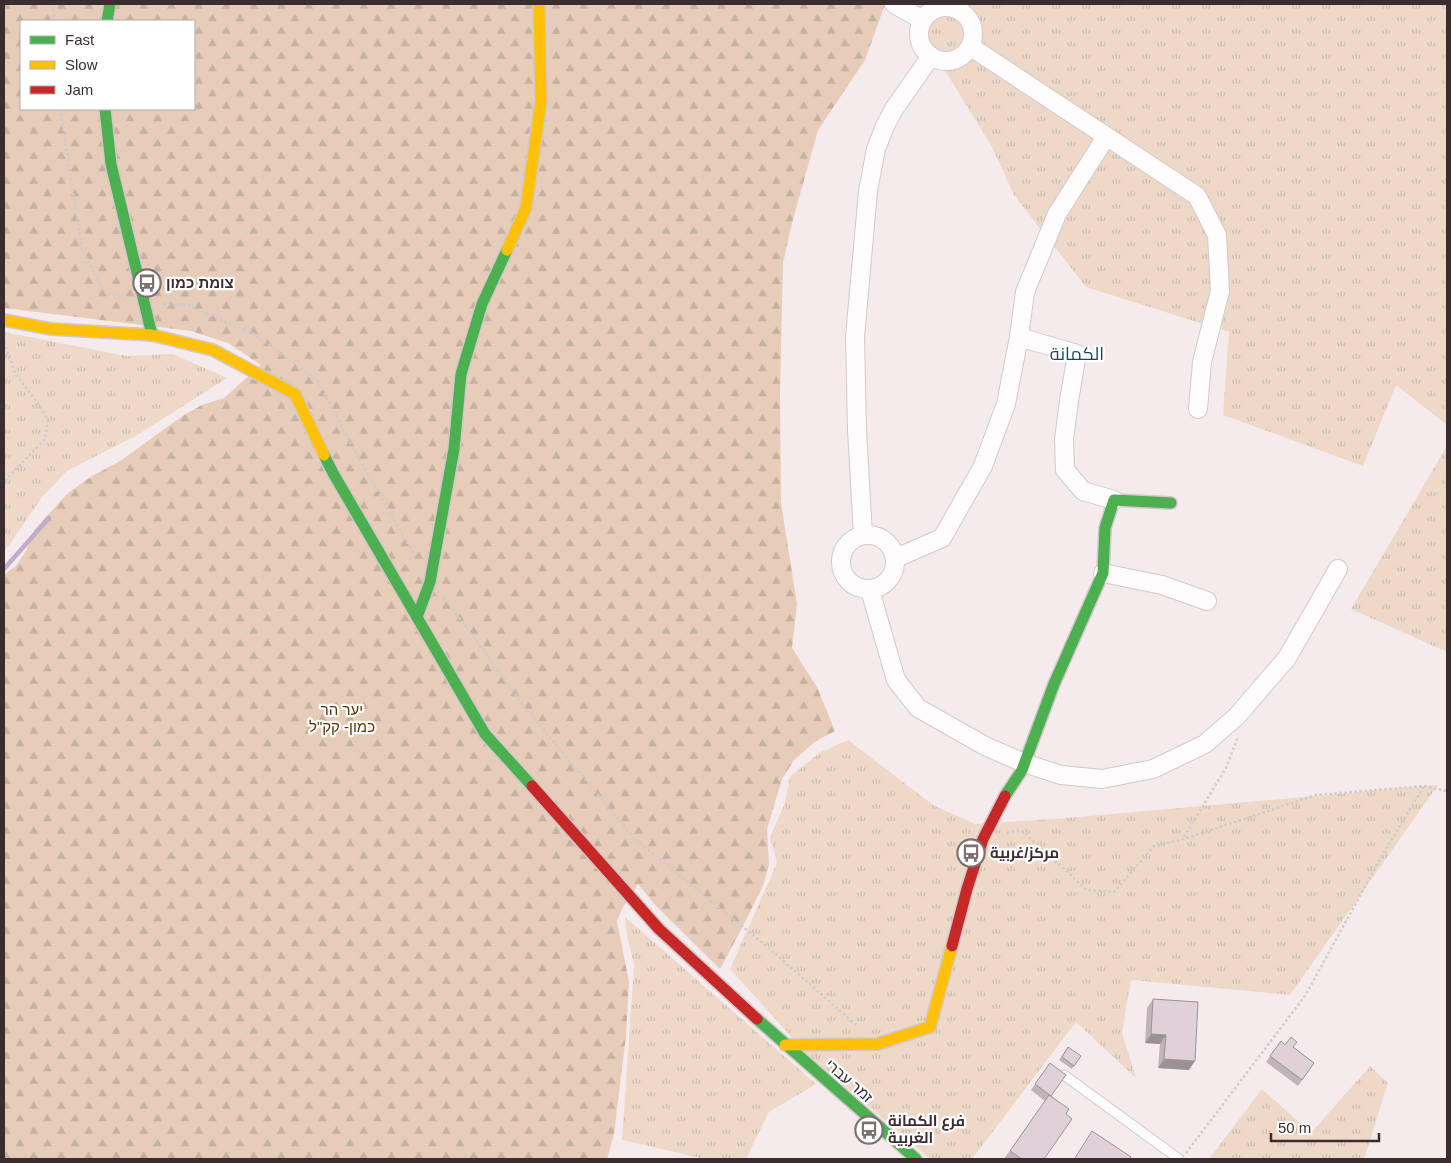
<svg xmlns="http://www.w3.org/2000/svg" width="1451" height="1163" viewBox="0 0 1451 1163" font-family="Arial,Cairo,Heebo,sans-serif">
  <style>
    .grass { fill: url(#grass-tufts) }
    .forest { fill: url(#forest-firs); fill-rule: evenodd }
    .lines { fill: none; stroke-linecap: round; stroke-linejoin: round }
    .stream { stroke: #c0adca; stroke-width: 4.5 }
    .lane-casing { stroke: #d3c8c9; stroke-width: 11 }
    .street-casing { stroke: #d3c8c9; stroke-width: 20 }
    .fast-casing { stroke: #d3c8c9; stroke-width: 14 }
    .slow-casing { stroke: #d3c8c9; stroke-width: 14 }
    .jam-casing { stroke: #d3c8c9; stroke-width: 14 }
    .path { stroke: #d0cacc; stroke-width: 2.5; stroke-dasharray: 2.5 2.5; stroke-linecap: butt }
    .lane { stroke: #fefcfc; stroke-width: 9 }
    .street { stroke: #fefcfc; stroke-width: 18 }
    .fast { stroke: #4caf50; stroke-width: 11 }
    .slow { stroke: #ffc107; stroke-width: 11 }
    .jam { stroke: #c62828; stroke-width: 11 }
    .wall { fill: #c0b4b9 }
    .shaded-wall { fill: #9c9296 }
    .building { fill: #dfd1d7; stroke: #9c9296 }
    .labels { text-anchor: middle; stroke-width: 4.5; stroke-linejoin: round; paint-order: stroke }
    .poi-label { font-size: 15px; font-weight: bold; fill: #3a2d2f; stroke: #fff; text-anchor: start }
    .park-label { font-size: 15px; fill: #563304; stroke: #fff }
    .street-label { font-size: 15px; fill: #3a2d2f; stroke: #fff }
    .quarter-label { font-size: 18px; fill: #164a5a; stroke: #fff }
  </style>
  <defs>
    <pattern id="grass-tufts" width="24" height="20" patternUnits="userSpaceOnUse" patternTransform="scale(1.25)"><rect width="24" height="20" fill="#eed9c9"/><path d="M3 7l-1-3M5 7V3M7 7l1-3M15 17l-1-3M17 17v-4M19 17l1-3" fill="none" stroke="#cdbbad"/></pattern>
    <pattern id="forest-firs" width="22" height="20" patternUnits="userSpaceOnUse" patternTransform="scale(1.25)"><rect width="22" height="20" fill="#e6ccb9"/><path d="M5 1l3.5 6h-7zM16 11l3.5 6h-7z" fill="#c6b09f"/></pattern>
  </defs>
  <rect width="100%" height="100%" fill="#f6ebec"/>
  <g class="grass">
    <polygon points="919,4 950,4 962,9 966,4 1447,4 1447,425 1396,385 1363,466 1223,415 1229,332 1086,287 1014,195 992,147 944,69 918,19"/>
    <polygon points="4,332 127,356 173,354 227,378 139,434 67,471 42,497 10,544 4,551"/>
    <polygon points="1447,446 1447,652 1351,609"/>
    <polygon points="848,740 933,805 975,824 1067,818 1438,785 1290,995 1131,980 1122,1033 1136,1078 1076,1022 972,1159 930,1159 806,1053 730,969 777,863 770,837 785,803 790,777 819,753"/>
    <polygon points="625,917 816,1084 769,1112 746,1159 705,1159 622,1140 634,965 627,936"/>
    <polygon points="1370,1066 1388,1083 1364,1159 1209,1159 1262,1089 1311,1133"/>
  </g>
  <path class="forest" d="M 4,4 L 885,4 L 865,60 L 818,130 L 792,223 L 783,263 L 780,392 L 781,503 L 797,604 L 792,648 L 817,687 L 835,731 L 816,741 L 794,760 L 782,779 L 767,829 L 769,865 L 763,886 L 742,928 L 720,969 L 657,907 L 638,884 L 622,909 L 617,921 L 629,982 L 626,1036 L 614,1134 L 607,1159 L 4,1159 L 4,574 L 15,567 L 26,551 L 35,529 L 68,493 L 92,476 L 120,461 L 184,415 L 202,405 L 224,398 L 261,365 L 228,343 L 191,331 L 4,308 ZM 21,21 L 194,21 L 194,109 L 21,109 Z"/>
  <g class="lines">
    <polyline class="stream" points="4,569 49,518"/>
    <g class="lane-casing">
      <polyline id="lane" points="1064,1075 1179,1159"/>
    </g>
    <g class="street-casing">
      <g id="street">
        <polyline points="894,4 923,20"/>
        <circle cx="946" cy="34" r="27"/>
        <polyline points="971,47 1197,196 1217,235 1220,291 1202,362 1198,409"/>
        <polyline points="1106,137 1057,214 1025,292 1019,337 1077,354 1069,401 1064,440 1065,470 1083,491 1114,500"/>
        <circle cx="868" cy="562" r="27"/>
        <polyline points="863,535 857,430 855,337 868,191 876,149 885,126 894,109 931,56"/>
        <polyline points="896,558 942,538 983,466 1006,404 1019,337"/>
        <polyline points="1103,573 1162,585 1207,601"/>
        <polyline points="870,590 896,680 918,708 985,746 1024,763 1061,775 1102,779 1153,769 1205,744 1237,716 1287,658 1338,569"/>
      </g>
    </g>
    <g class="fast-casing">
      <g id="fast">
        <polyline points="107,21 110,4"/>
        <polyline points="105,109 111,164 152,335"/>
        <polyline points="324,455 333,473 485,734 532,786"/>
        <polyline points="417,617 430,582 454,449 461,374 482,304 507,250"/>
        <polyline points="1005,796 1022,770 1054,684 1103,573 1105,528 1114,500 1171,503"/>
        <polyline points="757,1019 916,1159"/>
      </g>
    </g>
    <g class="slow-casing">
      <g id="slow">
        <polyline points="507,250 526,208 541,101 539,4"/>
        <polyline points="4,320 51,329 152,335 213,350 295,394 324,455"/>
        <polyline points="785,1045 878,1044 930,1027 952,946"/>
      </g>
    </g>
    <g class="jam-casing">
      <g id="jam">
        <polyline points="532,786 659,929 757,1019"/>
        <polyline points="952,946 967,889 983,839 1005,796"/>
      </g>
    </g>
    <g class="path">
      <polyline points="53,4 54,21"/>
      <polyline points="60,109 82,249 103,291 124,299"/>
      <polyline points="163,304 188,305 254,334 317,380 365,470 415,556"/>
      <polyline points="4,342 15,373 40,406 48,421 45,439 11,474 4,483"/>
      <polyline points="444,597 524,706 634,838 770,949 856,1025"/>
      <polyline points="1007,833 1021,830 1087,890 1114,892 1154,846 1184,839 1316,795 1424,786 1447,791"/>
      <polyline points="1184,837 1226,768 1238,737"/>
      <polyline points="1186,1153 1305,996 1384,852 1424,786"/>
    </g>
    <use href="#lane" class="lane"/>
    <use href="#street" class="street"/>
    <use href="#fast" class="fast"/>
    <use href="#slow" class="slow"/>
    <use href="#jam" class="jam"/>
  </g>
  <g class="wall">
    <polygon points="1153,999 1189,1070 1158,1068 1160,1044 1145,1043 1147,1008"/>
    <polygon points="1281,1041 1285,1045 1293,1047 1314,1063 1298,1086 1266,1062"/>
    <polygon points="1068,1047 1081,1056 1072,1069 1059,1060"/>
    <polygon points="1050,1063 1051,1096 1066,1114 1044,1159 1004,1159 1045,1101 1031,1090"/>
  </g>
  <g class="shaded-wall">
    <polygon points="1151,1034 1166,1035 1160,1044 1145,1043"/>
    <polygon points="1164,1059 1195,1061 1189,1070 1158,1068"/>
  </g>
  <g class="building">
    <polygon points="1153,999 1198,1002 1195,1061 1164,1059 1166,1035 1151,1034"/>
    <polygon points="1291,1037 1297,1042 1293,1047 1314,1063 1302,1080 1270,1056 1281,1041 1285,1045"/>
    <polygon points="1068,1047 1081,1056 1074,1066 1062,1057"/>
    <polygon points="1050,1063 1066,1075 1051,1096 1035,1084"/>
    <polygon points="1049,1095 1069,1109 1066,1114 1072,1119 1044,1159 1022,1159 1010,1151"/>
    <polygon points="1092,1131 1131,1157 1129,1159 1077,1159 1075,1158"/>
  </g>
  <defs>
    <g id="bus-ring" transform="scale(1.4375)"><circle r="9.5" fill="#fff" stroke="#7c7071" stroke-width="1.5"/><path d="M-5-6H5V4H4V6H2V4H-2V6H-4V4H-5ZM-3.5-4V0h7V-4ZM-3.5 1.2v1.5H-2V1.2ZM2 1.2v1.5H3.5V1.2Z" fill="#7c7071"/></g>
  </defs>
  <g fill-rule="evenodd">
    <use href="#bus-ring" x="147" y="283"/>
    <use href="#bus-ring" x="971" y="853"/>
    <use href="#bus-ring" x="869" y="1130"/>
  </g>
  <g class="labels">
    <g class="poi-label">
      <text x="166" y="288">צומת כמון</text>
      <text x="990" y="858">مركز/غربية</text>
      <text x="888" y="1126">فرع الكمانة<tspan x="888" dy="17">الغربية</tspan></text>
    </g>
    <g class="park-label">
      <text x="342" y="715">יער הר<tspan x="342" dy="17">כמון- קק"ל</tspan></text>
    </g>
    <g class="street-label">
      <text transform="translate(849 1081) rotate(41)" y="5">זמר עברי</text>
    </g>
    <g class="quarter-label">
      <text x="1077" y="360">الكمانة</text>
    </g>
  </g>
  <rect width="1451" height="1163" fill="none" stroke="#3a2d2f" stroke-width="10"/>
  <rect x="20" y="20" width="175" height="90" fill="#ffffff" stroke="#b0abac"/>
  <rect x="30" y="36" width="25" height="8" fill="#4caf50" stroke="#b0abac"/>
  <text x="65" y="45" font-size="15" fill="#3a2d2f">Fast</text>
  <rect x="30" y="61" width="25" height="8" fill="#ffc107" stroke="#b0abac"/>
  <text x="65" y="70" font-size="15" fill="#3a2d2f">Slow</text>
  <rect x="30" y="86" width="25" height="8" fill="#c62828" stroke="#b0abac"/>
  <text x="65" y="95" font-size="15" fill="#3a2d2f">Jam</text>
  <path d="M1271 1133v8h108v-8" fill="none" stroke="#3a2d2f" stroke-width="2.5"/>
  <text x="1278" y="1133" font-size="15" fill="#3a2d2f" stroke="#ffffff" stroke-width="4" paint-order="stroke">50 m</text>
</svg>
